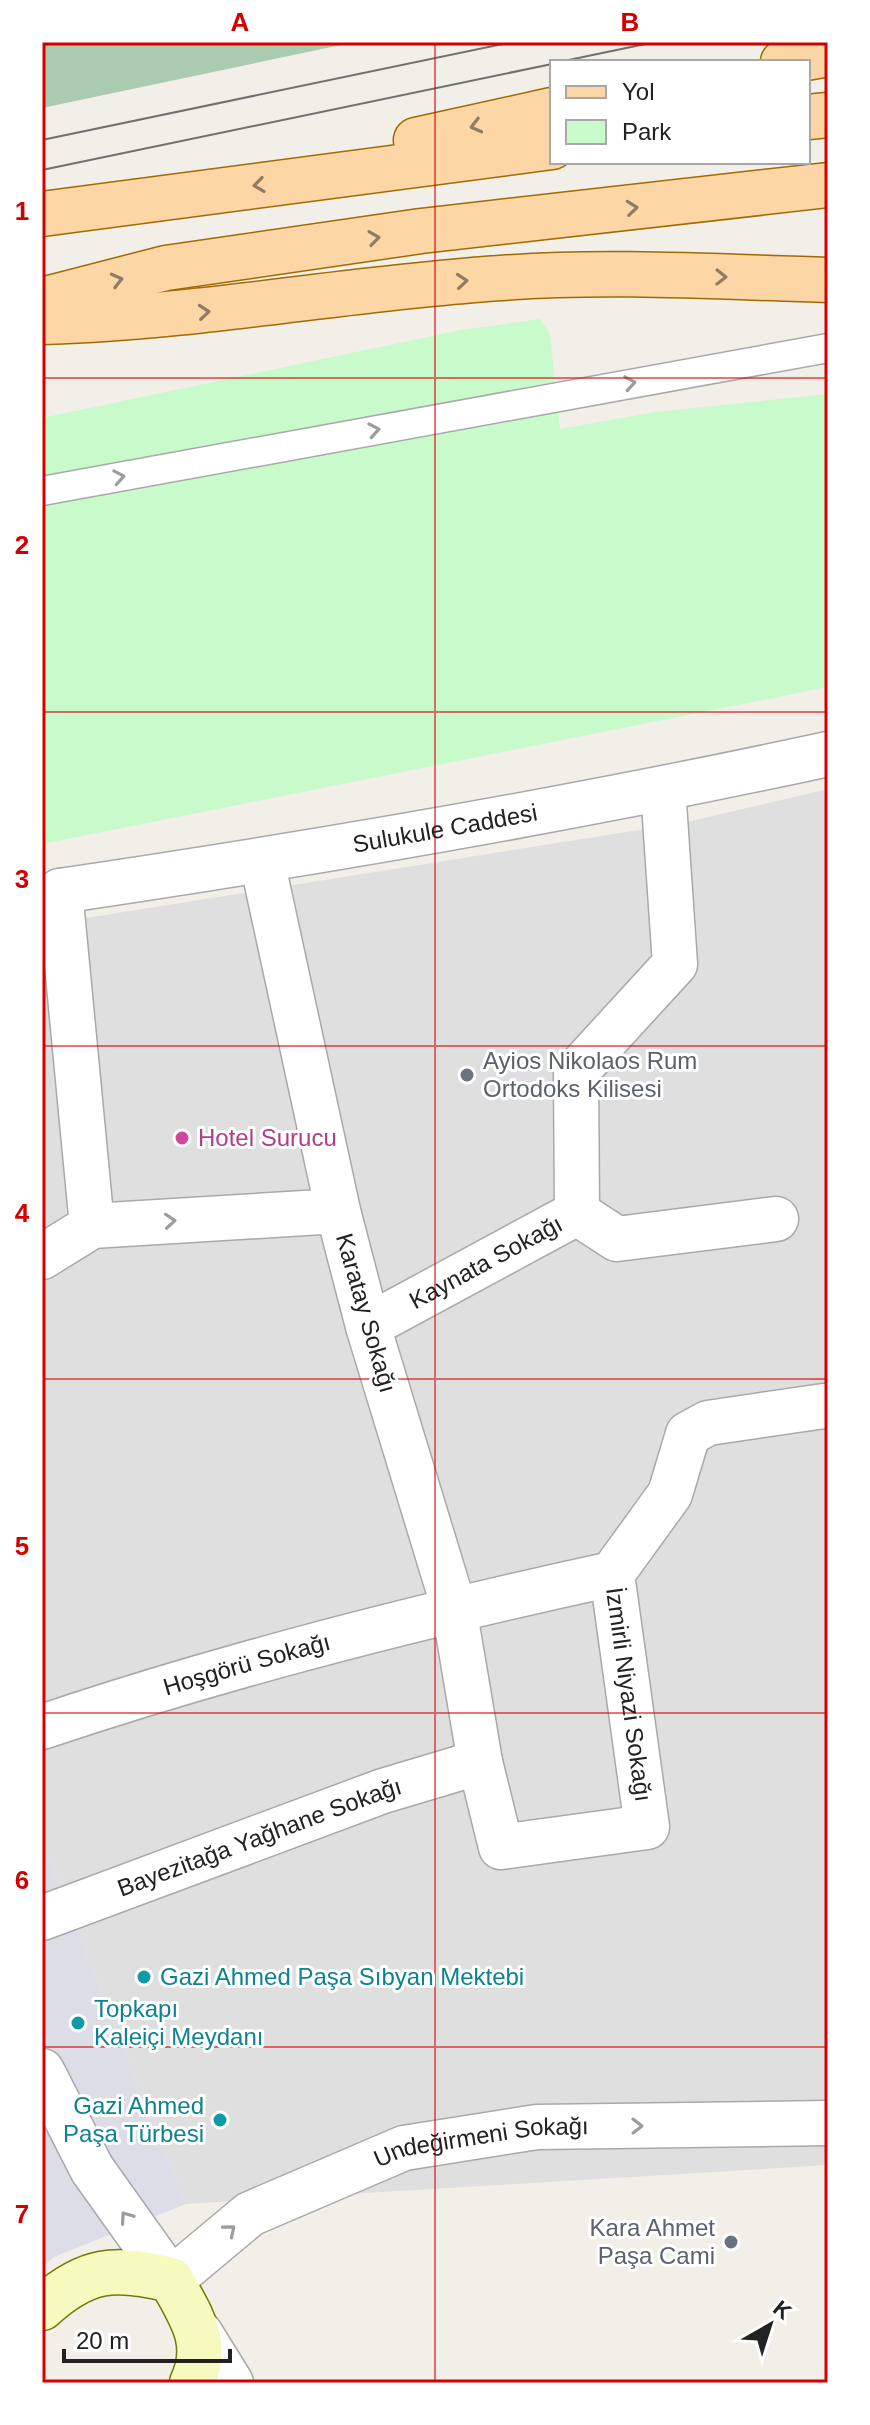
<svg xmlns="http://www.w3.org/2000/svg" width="870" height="2425" viewBox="0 0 870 2425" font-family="Helvetica,sans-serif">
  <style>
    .residential { fill: #e0dfdf }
    .cemetery { fill: #aacbaf }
    .park { fill: #c8facc }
    .plaza { fill: #dddde8 }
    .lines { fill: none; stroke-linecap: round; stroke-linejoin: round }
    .service-casing { stroke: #a9a9a9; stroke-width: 31 }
    .minor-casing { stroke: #a9a9a9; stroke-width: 47 }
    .tertiary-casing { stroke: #a9a9a9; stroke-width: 47 }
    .secondary-casing { stroke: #707d05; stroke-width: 47 }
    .primary-casing { stroke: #a06b00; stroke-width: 47 }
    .service { stroke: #fff; stroke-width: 28 }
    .minor { stroke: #fff; stroke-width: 44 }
    .tertiary { stroke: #fff; stroke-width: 44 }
    .secondary { stroke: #f7fabf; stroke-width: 44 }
    .primary { stroke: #fcd6a4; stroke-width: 44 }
    .tram { stroke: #707070; stroke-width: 2 }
    .oneway { stroke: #8f7c63 }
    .oneway2 { stroke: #9c9c9c }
    .grid { fill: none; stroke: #d40000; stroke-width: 2; stroke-opacity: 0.55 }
    .worship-dot { fill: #6b7280; stroke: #fff; stroke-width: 3 }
    .hotel-dot { fill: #d1479c; stroke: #fff; stroke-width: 3 }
    .culture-dot { fill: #0f9aa8; stroke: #fff; stroke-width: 3 }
    .labels { text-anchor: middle; stroke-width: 6; stroke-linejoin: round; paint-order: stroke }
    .street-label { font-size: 24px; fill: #222; stroke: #fff }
    .worship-label { font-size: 24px; fill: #5b616d; stroke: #fff; text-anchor: start }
    .hotel-label { font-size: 24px; fill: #b23c85; stroke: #fff; text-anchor: start }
    .culture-label { font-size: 24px; fill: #0d838f; stroke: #fff; text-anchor: start }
    .neatline { fill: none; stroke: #d40000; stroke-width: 3 }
    .grid-label { font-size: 26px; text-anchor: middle; font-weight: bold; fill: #d40000 }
  </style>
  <rect width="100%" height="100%" fill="#f2efe9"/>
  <polygon class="residential" points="828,789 828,2165 186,2204 42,1843 42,925 683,823"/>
  <polygon class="cemetery" points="42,42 355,42 42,108"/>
  <polygon class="park" points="540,319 550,334 560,429 655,412 828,394 828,687 42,844 42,418 461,330"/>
  <polygon class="plaza" points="42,1843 186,2204 54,2257 42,2268"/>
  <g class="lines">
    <g class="service-casing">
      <polyline id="service" points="42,491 828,348"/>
    </g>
    <g class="minor-casing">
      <g id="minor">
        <polyline points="60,891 92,1226"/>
        <polyline points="577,1213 617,1239 776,1219"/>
        <polyline points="42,1257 92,1226 338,1211"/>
        <path id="s1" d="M 368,1326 L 577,1213 L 576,1072 L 675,964 L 663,789"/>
        <polyline points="612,1574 670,1494 688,1434 708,1423 824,1406"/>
        <path id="s2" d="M 42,1727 C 229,1664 419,1616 612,1574 L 647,1827 L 501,1847 L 480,1762 L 454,1608 L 368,1326 L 338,1211 L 262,861"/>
        <path id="s3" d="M 42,1918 L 383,1791 L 480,1762"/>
        <path id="s4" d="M 171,2280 L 250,2214 L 404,2148 L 537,2127 L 828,2123"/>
      </g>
    </g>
    <g class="tertiary-casing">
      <g id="tertiary">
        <path id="s5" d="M 60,891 C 317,853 574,809 828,754"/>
        <polyline points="42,2071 92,2169 171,2280"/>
        <polyline points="200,2333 231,2383"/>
      </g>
    </g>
    <g class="secondary-casing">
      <path id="secondary" d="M 42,2308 C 86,2268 114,2266 171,2280 C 190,2315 211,2342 192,2383"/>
    </g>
    <g class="primary-casing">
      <g id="primary">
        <polyline points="783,62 828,54"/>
        <polyline points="808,117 828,115"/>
        <polyline points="416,140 552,110"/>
        <polyline points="42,214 552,147"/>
        <polyline points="42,300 166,268 421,231 828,185"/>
        <path d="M 42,322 C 196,318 347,288 501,278 C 609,270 720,277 828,280"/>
      </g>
    </g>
    <use href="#service" class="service"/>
    <use href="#minor" class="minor"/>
    <use href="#tertiary" class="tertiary"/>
    <use href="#secondary" class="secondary"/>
    <use href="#primary" class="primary"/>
    <g class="tram">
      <polyline points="559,62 655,42"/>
      <polyline points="42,140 512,42"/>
      <polyline points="42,170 552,64"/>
    </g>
  </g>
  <defs><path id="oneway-chevron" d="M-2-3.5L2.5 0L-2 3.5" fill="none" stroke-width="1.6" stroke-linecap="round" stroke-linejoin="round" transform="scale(2)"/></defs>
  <g class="oneway">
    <use href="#oneway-chevron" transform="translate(476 126) rotate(166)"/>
    <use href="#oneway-chevron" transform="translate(259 185) rotate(172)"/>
    <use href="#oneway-chevron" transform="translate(632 208) rotate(-6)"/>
    <use href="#oneway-chevron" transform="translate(374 238) rotate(-8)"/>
    <use href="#oneway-chevron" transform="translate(721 277) rotate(1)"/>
    <use href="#oneway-chevron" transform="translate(117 280) rotate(-14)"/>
    <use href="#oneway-chevron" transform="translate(462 281) rotate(-5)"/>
    <use href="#oneway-chevron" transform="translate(204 312) rotate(-5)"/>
  </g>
  <g class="oneway2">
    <use href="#oneway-chevron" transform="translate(630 383) rotate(-10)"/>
    <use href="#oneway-chevron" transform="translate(374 430) rotate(-10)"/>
    <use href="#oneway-chevron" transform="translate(119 477) rotate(-10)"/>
    <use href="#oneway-chevron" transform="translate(170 1221) rotate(-4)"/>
    <use href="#oneway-chevron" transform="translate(637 2126) rotate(-1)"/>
    <use href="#oneway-chevron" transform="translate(126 2217) rotate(-125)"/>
    <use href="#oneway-chevron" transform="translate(230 2230) rotate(-40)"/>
  </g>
  <path class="grid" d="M 435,42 L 435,2383M 42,378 L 828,378M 42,712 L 828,712M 42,1046 L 828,1046M 42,1379 L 828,1379M 42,1713 L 828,1713M 42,2047 L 828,2047"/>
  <g class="worship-dot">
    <circle cx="467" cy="1075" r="8"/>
    <circle cx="731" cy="2242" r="8"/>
  </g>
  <circle class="hotel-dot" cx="182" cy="1138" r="8"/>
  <g class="culture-dot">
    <circle cx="144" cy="1977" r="8"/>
    <circle cx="78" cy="2023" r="8"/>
    <circle cx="220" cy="2120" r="8"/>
  </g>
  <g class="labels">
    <g class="street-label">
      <text dy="8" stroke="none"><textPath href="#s5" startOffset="390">Sulukule Caddesi</textPath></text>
      <text dy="8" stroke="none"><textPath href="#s1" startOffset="134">Kaynata Sokağı</textPath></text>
      <text transform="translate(366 1313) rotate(74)" y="8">Karatay Sokağı</text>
      <text dy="8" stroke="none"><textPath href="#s2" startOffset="214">Hoşgörü Sokağı</textPath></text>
      <text dy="8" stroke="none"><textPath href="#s2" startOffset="712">İzmirli Niyazi Sokağı</textPath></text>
      <text dy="8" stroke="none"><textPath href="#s3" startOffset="232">Bayezitağa Yağhane Sokağı</textPath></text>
      <text dy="8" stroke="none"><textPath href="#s4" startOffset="348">Undeğirmeni Sokağı</textPath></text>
    </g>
    <g class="worship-label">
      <text x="483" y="1069">Ayios Nikolaos Rum<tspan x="483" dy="28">Ortodoks Kilisesi</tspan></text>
      <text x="715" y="2236" text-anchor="end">Kara Ahmet<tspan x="715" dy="28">Paşa Cami</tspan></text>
    </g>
    <g class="hotel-label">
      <text x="198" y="1146">Hotel Surucu</text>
    </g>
    <g class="culture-label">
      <text x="160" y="1985">Gazi Ahmed Paşa Sıbyan Mektebi</text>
      <text x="94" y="2017">Topkapı<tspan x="94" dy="28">Kaleiçi Meydanı</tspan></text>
      <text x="204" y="2114" text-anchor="end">Gazi Ahmed<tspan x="204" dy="28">Paşa Türbesi</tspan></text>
    </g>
  </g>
  <rect width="870" height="2425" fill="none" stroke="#ffffff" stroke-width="88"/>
  <rect x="550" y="60" width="260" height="104" fill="#ffffff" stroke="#a7a7a7" stroke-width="2"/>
  <rect x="566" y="86" width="40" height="12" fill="#fcd6a4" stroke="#a7a7a7" stroke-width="2"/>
  <text x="622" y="100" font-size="24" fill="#222222">Yol</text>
  <rect x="566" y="120" width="40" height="24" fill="#c8facc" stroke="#a7a7a7" stroke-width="2"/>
  <text x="622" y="140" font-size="24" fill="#222222">Park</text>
  <g transform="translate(770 2325) rotate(39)" stroke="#ffffff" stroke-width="6" paint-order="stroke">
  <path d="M0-6L14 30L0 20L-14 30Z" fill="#222222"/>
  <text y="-12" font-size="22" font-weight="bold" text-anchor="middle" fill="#222222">K</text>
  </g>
  <path d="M64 2349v12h166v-12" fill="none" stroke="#222222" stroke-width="4"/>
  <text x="76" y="2349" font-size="24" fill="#222222" stroke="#ffffff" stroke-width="6" paint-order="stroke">20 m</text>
  <rect x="44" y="44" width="782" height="2337" class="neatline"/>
  <g class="grid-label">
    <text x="240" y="31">A</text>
    <text x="630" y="31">B</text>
    <text x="22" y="220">1</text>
    <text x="22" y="554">2</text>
    <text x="22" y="888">3</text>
    <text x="22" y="1222">4</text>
    <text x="22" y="1555">5</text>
    <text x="22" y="1889">6</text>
    <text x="22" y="2223">7</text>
  </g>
</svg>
